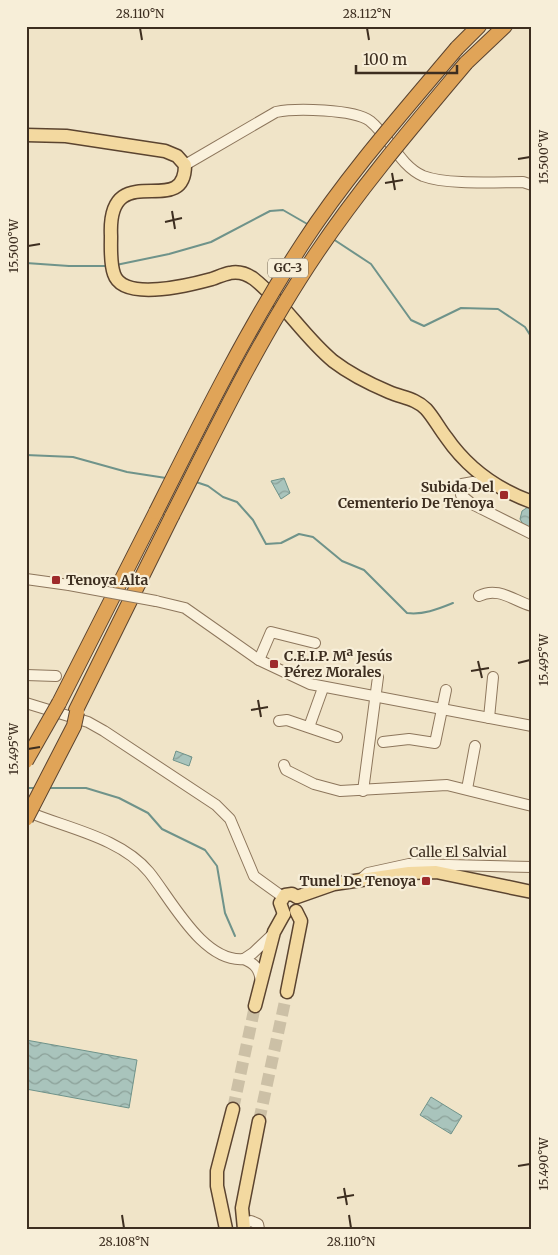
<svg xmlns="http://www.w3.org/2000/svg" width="558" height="1255" viewBox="0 0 558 1255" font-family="Merriweather,serif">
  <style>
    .water { fill: url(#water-waves); stroke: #6f938a }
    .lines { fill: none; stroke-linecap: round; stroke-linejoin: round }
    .stream { stroke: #6f938a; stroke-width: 2 }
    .major-tunnel { stroke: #ccc0a6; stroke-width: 12; stroke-dasharray: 12 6; stroke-linecap: butt }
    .minor-casing { stroke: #8d765c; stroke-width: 12 }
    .major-casing { stroke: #5b4430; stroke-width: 15 }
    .highway-casing { stroke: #5b4430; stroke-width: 16 }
    .minor { stroke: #faf1dc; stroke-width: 10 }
    .major { stroke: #f3d9a0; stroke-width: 12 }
    .highway { stroke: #e0a458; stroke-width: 14 }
    .minor-bridge-casing { stroke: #8d765c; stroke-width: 12; stroke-linecap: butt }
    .highway-bridge-casing { stroke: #5b4430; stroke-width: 16; stroke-linecap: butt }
    .minor-bridge { stroke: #faf1dc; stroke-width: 10 }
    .highway-bridge { stroke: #e0a458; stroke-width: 14 }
    .ticks { fill: none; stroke: #3d2e20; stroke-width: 2 }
    .poi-dot { fill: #9e2a2b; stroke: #f7eed8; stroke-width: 2 }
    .labels { text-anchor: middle; stroke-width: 4.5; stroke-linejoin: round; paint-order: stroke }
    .shield { fill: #f7eed8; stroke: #756857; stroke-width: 1 }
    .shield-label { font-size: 12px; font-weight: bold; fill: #3d2e20 }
    .poi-label { font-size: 14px; font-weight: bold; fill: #3d2e20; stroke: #f7eed8; text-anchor: end }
    .street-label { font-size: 14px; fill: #3d2e20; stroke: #f7eed8 }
    .neatline { fill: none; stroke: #3d2e20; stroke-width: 2 }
    .ticks-label { font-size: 12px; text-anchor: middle; fill: #3d2e20 }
  </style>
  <defs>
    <pattern id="water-waves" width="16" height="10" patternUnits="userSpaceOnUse" patternTransform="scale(1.25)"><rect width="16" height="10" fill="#a9c4bc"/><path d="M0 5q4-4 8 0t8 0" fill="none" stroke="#8ba098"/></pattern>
  </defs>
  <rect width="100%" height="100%" fill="#f0e4c8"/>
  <g class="water">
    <polygon points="284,478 290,493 281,499 271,481"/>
    <polygon points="528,507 532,507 532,528 524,526 520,519 522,511"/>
    <polygon points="176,751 192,757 189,766 173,760"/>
    <polygon points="26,1040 137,1060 129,1108 26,1089"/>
    <polygon points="431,1097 462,1116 451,1134 420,1115"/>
  </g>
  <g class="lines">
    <g class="stream">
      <polyline points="333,239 371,264 411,320 424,326 461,308 498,309 525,327 532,338"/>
      <polyline points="26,263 69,266 106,266"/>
      <polyline points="116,265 169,254 211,242 270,211 283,210 309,225"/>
      <polyline points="26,455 73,457 127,472 166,478"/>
      <path d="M 196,482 L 208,486 L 223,497 L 237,502 L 253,520 L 266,544 L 281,543 L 299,534 L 313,537 L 342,561 L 364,570 L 407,613 C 424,615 438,609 453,603"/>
      <polyline points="26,788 36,788"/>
      <polyline points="49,788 86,788 119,798 148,813 162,829 205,850 217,866 225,913 235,936"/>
    </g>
    <g class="major-tunnel">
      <polyline points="233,1109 255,1006"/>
      <polyline points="259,1121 287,992"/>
    </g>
    <g class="minor-casing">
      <g id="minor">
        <path d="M 185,165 L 276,112 C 295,108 354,109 370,121 C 390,137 399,165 423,176 C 447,185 496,182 523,182 L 532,185"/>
        <polyline points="489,482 483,485 473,482 462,484 461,495 472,504 532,534"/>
        <polyline points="26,579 69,585"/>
        <path d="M 479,596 C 498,586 514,601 532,606"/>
        <polyline points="156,601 185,608 259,660 310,684 532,726"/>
        <polyline points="259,660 271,632 315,643"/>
        <polyline points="26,675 56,676"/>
        <polyline points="26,703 88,722 104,731 216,805 230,819 254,876 283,897"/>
        <polyline points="489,718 493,677"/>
        <polyline points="279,721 287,720 337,737"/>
        <polyline points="309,727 323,688"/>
        <polyline points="383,742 409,739 435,743 446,690"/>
        <polyline points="284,765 286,770 314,784 340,791 447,785 532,806"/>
        <polyline points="467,789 475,746"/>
        <polyline points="363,791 378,677"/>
        <path d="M 26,811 C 65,828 120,837 149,872 C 171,899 203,963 244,959"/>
        <polyline points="359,881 368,873 409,864 532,867"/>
        <path d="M 261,981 C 259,968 255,964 244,959 L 253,953 L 274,933"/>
        <polyline points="244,1224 251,1221 258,1224 259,1229"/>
      </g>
    </g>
    <g class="major-casing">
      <g id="major">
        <path d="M 26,135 L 66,136 L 165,151 L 177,156 L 185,165 C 185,222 107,154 111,236 C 111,248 110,263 114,274 C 123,302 190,285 212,279 C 218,277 224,274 230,273 C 239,271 247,274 254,279 C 284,303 304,337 333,361 C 350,374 370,384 389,392 C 403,398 415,398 426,409 C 434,418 439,428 446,437 C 468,469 496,489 532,502"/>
        <polyline points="284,914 280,903 285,895 292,894 297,897 334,884 409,873 436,872 532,892"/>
        <polyline points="287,992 301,921 296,911"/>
        <polyline points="255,1006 274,932 284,914"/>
        <polyline points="226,1229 217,1186 217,1171 233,1109"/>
        <polyline points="244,1229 242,1208 259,1121"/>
      </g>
    </g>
    <g class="highway-casing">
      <g id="highway">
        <polyline points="457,48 479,26"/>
        <polyline points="466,63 505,26"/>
        <polyline points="59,703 156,512"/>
        <polyline points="76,710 172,516"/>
      </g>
    </g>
    <use href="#minor" class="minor"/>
    <use href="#major" class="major"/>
    <use href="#highway" class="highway"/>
    <g class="minor-bridge-casing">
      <polyline id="minor-bridge" points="69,585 156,601"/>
    </g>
    <g class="highway-bridge-casing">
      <g id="highway-bridge">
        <path d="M 156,512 C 202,420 247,329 303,243 C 348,174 404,111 457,48"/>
        <path d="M 172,516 C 217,427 260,337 316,254 C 361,187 414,125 466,63"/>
        <polyline points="26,761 59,703"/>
        <polyline points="26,819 74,726 77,712"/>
      </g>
    </g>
    <use href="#minor-bridge" class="minor-bridge"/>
    <use href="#highway-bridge" class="highway-bridge"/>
  </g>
  <path class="ticks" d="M 140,28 L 142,40M 367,28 L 369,40M 518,159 L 530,157M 392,173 L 395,190M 385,183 L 403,180M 172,211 L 175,229M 165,222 L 182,218M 28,246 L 40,244M 478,661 L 482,678M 518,663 L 530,660M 471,671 L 489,668M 258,700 L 261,717M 251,710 L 268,707M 28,749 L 40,747M 518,1166 L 530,1164M 344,1188 L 347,1205M 337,1198 L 354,1195M 122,1215 L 124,1228M 349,1215 L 351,1228"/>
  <g class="poi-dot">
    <rect x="499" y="490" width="10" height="10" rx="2.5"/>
    <rect x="51" y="575" width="10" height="10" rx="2.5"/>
    <rect x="269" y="659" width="10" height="10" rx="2.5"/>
    <rect x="421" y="876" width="10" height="10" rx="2.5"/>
  </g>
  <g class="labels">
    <rect class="shield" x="268" y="258.5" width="40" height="19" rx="4"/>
    <g class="shield-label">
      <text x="288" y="272">GC-3</text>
    </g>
    <g class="poi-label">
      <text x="494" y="492">Subida Del<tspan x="494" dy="16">Cementerio De Tenoya</tspan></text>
      <text x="66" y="585" text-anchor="start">Tenoya Alta</text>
      <text x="284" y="661" text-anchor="start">C.E.I.P. Mª Jesús<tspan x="284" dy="16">Pérez Morales</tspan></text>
      <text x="416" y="886">Tunel De Tenoya</text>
    </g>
    <g class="street-label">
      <text x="458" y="857">Calle El Salvial</text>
    </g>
  </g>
  <rect width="558" height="1255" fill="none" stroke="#f7eed8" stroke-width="55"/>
  <path d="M356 65v8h101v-8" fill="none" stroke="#3d2e20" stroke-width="2.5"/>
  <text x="363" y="65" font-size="15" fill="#3d2e20" stroke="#f7eed8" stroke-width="4" paint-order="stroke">100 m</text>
  <rect x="28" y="28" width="502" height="1200" class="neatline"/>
  <g class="ticks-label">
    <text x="140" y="18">28.110°N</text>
    <text x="367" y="18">28.112°N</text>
    <text transform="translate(544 157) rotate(-90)" y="4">15.500°W</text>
    <text transform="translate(14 246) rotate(-90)" y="4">15.500°W</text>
    <text transform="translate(544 660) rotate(-90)" y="4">15.495°W</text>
    <text transform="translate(14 749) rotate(-90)" y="4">15.495°W</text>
    <text transform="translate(544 1164) rotate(-90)" y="4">15.490°W</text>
    <text x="124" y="1246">28.108°N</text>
    <text x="351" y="1246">28.110°N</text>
  </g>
</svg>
